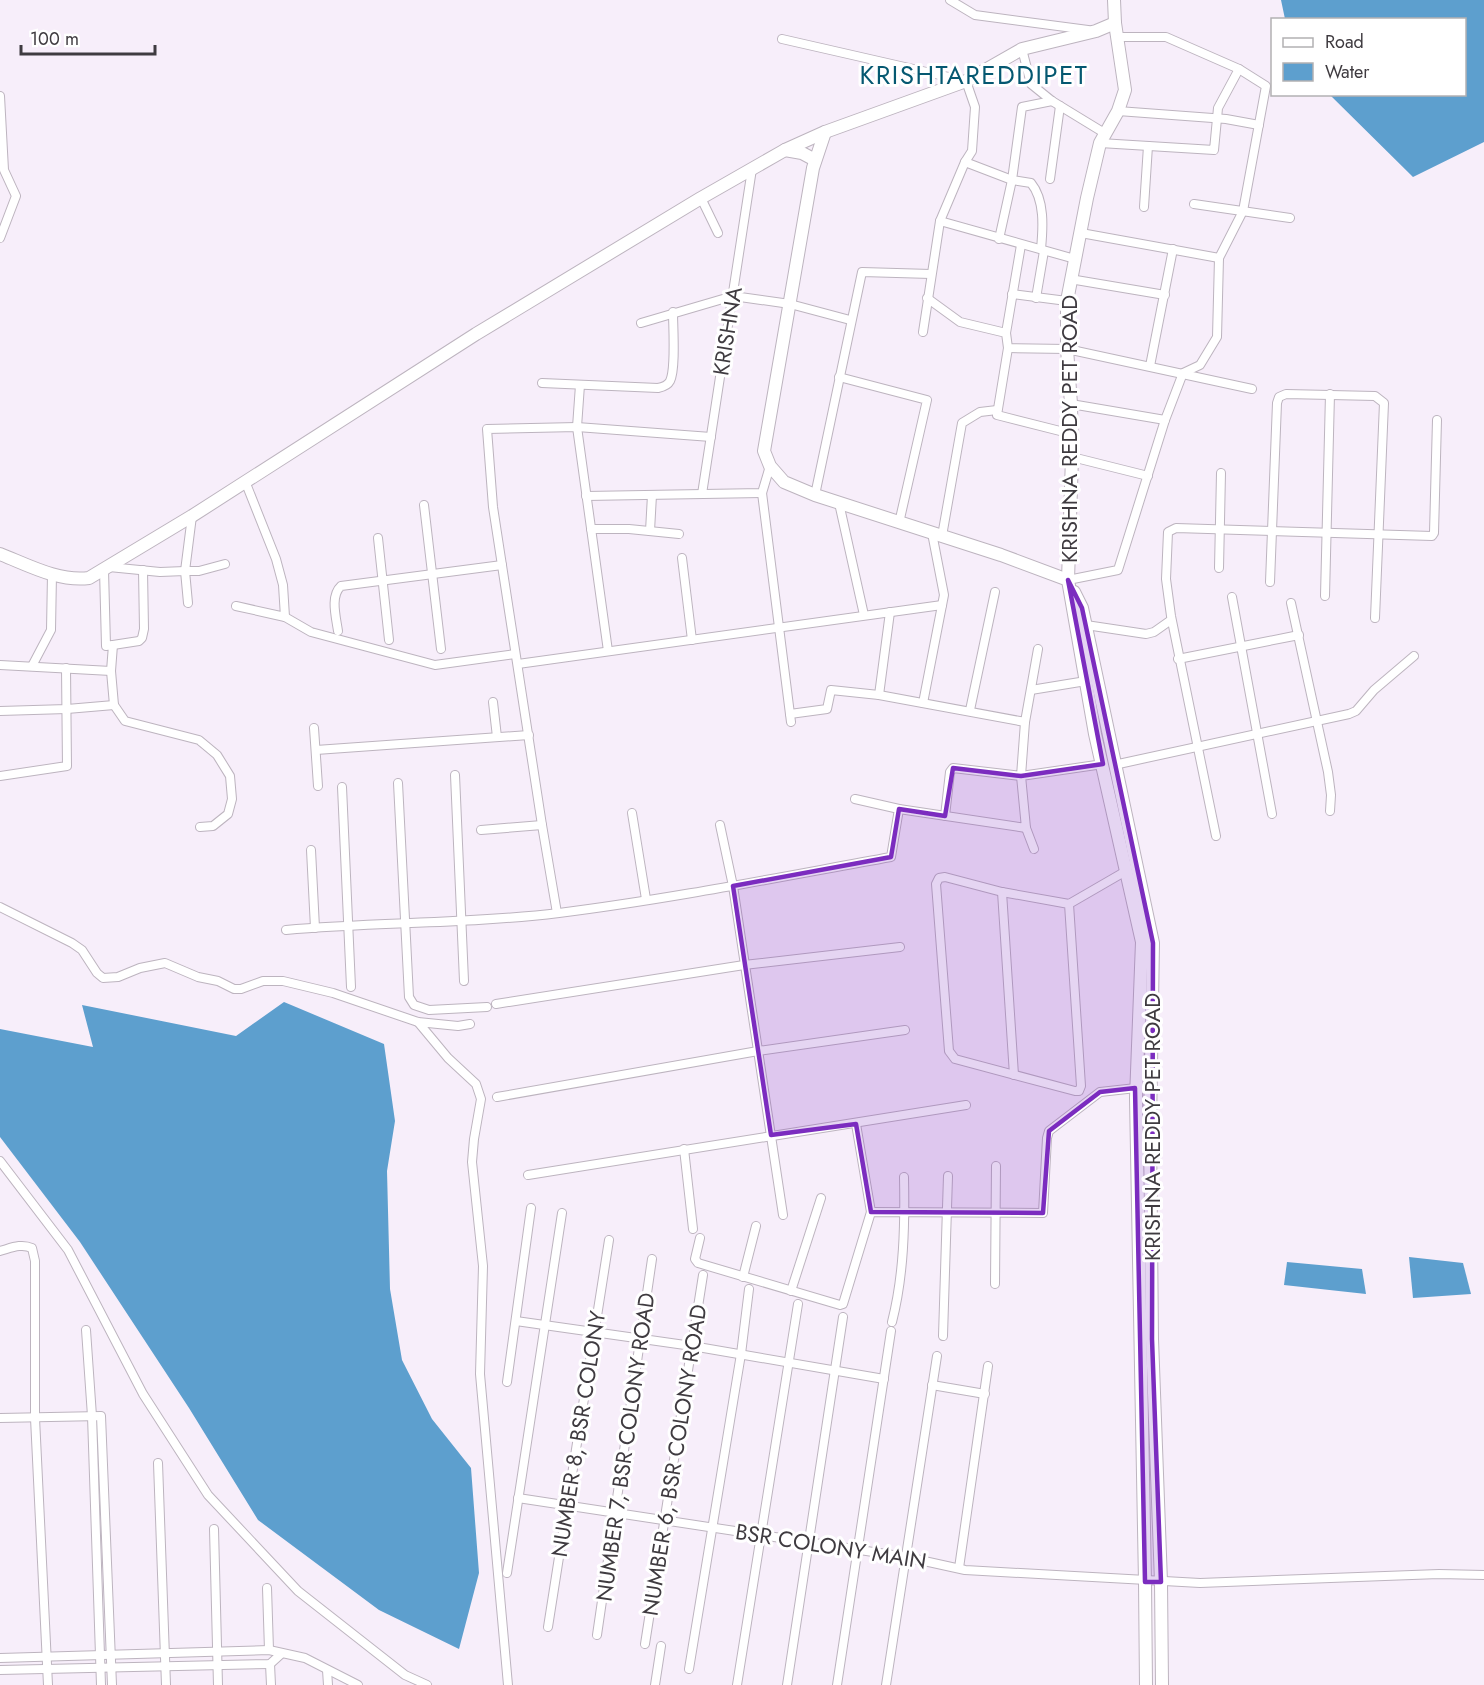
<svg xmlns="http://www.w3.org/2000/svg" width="1484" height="1685" viewBox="0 0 1484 1685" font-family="Jost,sans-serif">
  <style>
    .water { fill: #5d9fce }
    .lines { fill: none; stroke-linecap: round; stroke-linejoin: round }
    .street-casing { stroke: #bdb4bf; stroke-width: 10 }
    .secondary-casing { stroke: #bdb4bf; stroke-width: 14 }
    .street { stroke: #fff; stroke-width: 8 }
    .secondary { stroke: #fff; stroke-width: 12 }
    .marked { fill: #7b2cbf; fill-opacity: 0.2; stroke: #7b2cbf; stroke-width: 4.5; stroke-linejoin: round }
    .labels { text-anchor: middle; stroke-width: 6; stroke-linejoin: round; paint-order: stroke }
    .street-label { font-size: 22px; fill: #3f3b40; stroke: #fff }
    .quarter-label { font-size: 26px; letter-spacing: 1.5px; fill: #055871; stroke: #fff }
  </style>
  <rect width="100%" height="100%" fill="#f7eefa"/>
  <g class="water">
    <polygon points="1281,0 1484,0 1484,142 1413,177 1330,95 1464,94 1464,20 1285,19"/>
    <polygon points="284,1002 384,1044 395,1121 387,1171 390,1289 402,1360 432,1419 471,1468 479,1573 459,1649 379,1610 258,1520 189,1408 80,1242 0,1137 0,1029 93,1047 82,1005 236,1036"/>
    <polygon points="1409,1257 1463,1263 1471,1294 1413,1298"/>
    <polygon points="1287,1262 1362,1269 1366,1294 1284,1285"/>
  </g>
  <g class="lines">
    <g class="street-casing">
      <g id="street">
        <polyline points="950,0 975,15 1088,30"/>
        <polyline points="782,39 966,81 975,107 972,151 965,162 940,221 923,332"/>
        <polyline points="1022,49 1031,84 1052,101 1106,134"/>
        <polyline points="0,96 4,170 16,196 0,238"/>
        <polyline points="1118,111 1226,119 1259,125"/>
        <polyline points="1100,143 1214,150 1218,108 1239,69"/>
        <path d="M 965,162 L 1012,180 L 1031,183 C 1045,200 1043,228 1041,249"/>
        <polyline points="1050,179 1060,106"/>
        <polyline points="701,198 718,233"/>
        <polyline points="1194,204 1290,218"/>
        <polyline points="1144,207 1148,146"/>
        <polyline points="940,221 1075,259"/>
        <polyline points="1081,233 1219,258"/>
        <polyline points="999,239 1012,180 1022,107 1052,101"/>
        <polyline points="1070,279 1165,295"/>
        <polyline points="1012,294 1067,301"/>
        <polyline points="927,298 960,322 1006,333 1008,348 1067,349 1252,389"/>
        <polyline points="1036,298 1044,251"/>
        <polyline points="641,323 733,296 790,304 850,320"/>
        <polyline points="1006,333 1021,245"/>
        <polyline points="1008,348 997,415 1072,434"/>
        <polyline points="1150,366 1173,249"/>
        <polyline points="839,377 927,400 899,523"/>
        <path d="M 542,383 L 658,388 C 663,387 668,385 670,381 C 676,369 673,327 673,312"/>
        <polyline points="580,385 577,427 608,651"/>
        <polyline points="1071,404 1165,420"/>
        <polyline points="1072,457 1148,476"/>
        <polyline points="762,493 791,722"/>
        <polyline points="702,494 752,169"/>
        <polyline points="815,495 862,272 931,274"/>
        <polyline points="586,496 762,493 770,466"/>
        <polyline points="839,503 864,615"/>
        <polyline points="424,505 441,649"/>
        <polyline points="192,516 185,571 199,571 225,564"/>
        <polyline points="591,529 629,529 679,534"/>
        <polyline points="650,531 652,495"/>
        <polyline points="942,536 962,423 980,412 997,410"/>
        <polyline points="378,538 389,640"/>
        <polyline points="682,558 692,640"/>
        <polyline points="109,567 160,572 185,571 188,603"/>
        <polyline points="1219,568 1221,473"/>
        <polyline points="104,570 106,646 113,645 111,671 114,705 125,721 199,740 217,755 230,776 232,799 228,814 213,826 200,827"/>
        <polyline points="1068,580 1118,570 1165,420 1183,373 1200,365 1217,337 1219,258 1243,211 1266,86 1239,69 1166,37 1118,37"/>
        <polyline points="1270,582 1277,403 1279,397 1286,394 1375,396 1384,403 1375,618"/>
        <polyline points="1325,596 1330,394"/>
        <polyline points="1232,597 1272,814"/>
        <polyline points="1291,603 1328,772 1331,795 1330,811"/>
        <polyline points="236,606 285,617 283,585 276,559 245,481"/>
        <polyline points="285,617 311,632 435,665 515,654"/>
        <polyline points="1086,625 1146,634 1154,632 1171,620"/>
        <path d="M 338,631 C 336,617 330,596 341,586 L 502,565"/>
        <polyline points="113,645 139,641 142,638 144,629 143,570"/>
        <polyline points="1178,659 1299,635"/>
        <polyline points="518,664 942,605"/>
        <polyline points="0,665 111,671"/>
        <polyline points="32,666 51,630 52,574"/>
        <polyline points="1031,690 1086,681"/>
        <polyline points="879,695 890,612"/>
        <polyline points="493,702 497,737"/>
        <polyline points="923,703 944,595 932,533"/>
        <polyline points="970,710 995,592"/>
        <polyline points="0,711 67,709 114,705"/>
        <polyline points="790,714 827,709 831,690 879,695 1025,722 1038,649"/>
        <polyline points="314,728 318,786"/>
        <polyline points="316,750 529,735"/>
        <polyline points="1114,765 1349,714 1356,711 1374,690 1414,656"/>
        <polyline points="455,775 464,981"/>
        <polyline points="0,776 67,766 66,668"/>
        <polyline points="398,783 409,997 414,1005 429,1010 487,1007"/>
        <polyline points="342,787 351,987"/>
        <polyline points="855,799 899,809 1026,828 1021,776 1103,764"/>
        <polyline points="632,813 646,899"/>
        <polyline points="945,816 950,772 953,768 1021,776 1025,722"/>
        <polyline points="720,825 733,886 783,1215"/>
        <polyline points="1026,828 1034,849"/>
        <polyline points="481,830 542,825"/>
        <polyline points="1216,836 1171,616 1166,579 1168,532 1176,528 1432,536 1434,533 1437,420"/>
        <polyline points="311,850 315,928"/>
        <polyline points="1002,892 1014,1075"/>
        <polyline points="1069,904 1081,1086 1079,1091 1075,1091 955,1059 949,1051 936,884 939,878 945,877 1002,892 1069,904 1126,871"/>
        <polyline points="0,907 72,943 82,950 97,973 103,978 118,977 140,968 165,963 198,977 218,981 234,989 241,989 263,981 283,981 333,993 418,1022 458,1026 470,1024"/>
        <polyline points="557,913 542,825 493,507 487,429 577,427 711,437"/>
        <path d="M 286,930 C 377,922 468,924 559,913 C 670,899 780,877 891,857 L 899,809"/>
        <polyline points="496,1004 744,965 900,947"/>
        <polyline points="418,1022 448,1058 476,1084 481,1099 474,1139 472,1162 483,1266 480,1374 508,1685"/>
        <polyline points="497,1097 758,1051 905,1030"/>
        <polyline points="856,1124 871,1212"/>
        <polyline points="684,1149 693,1229"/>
        <polyline points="0,1161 68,1250 143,1394 208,1495 298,1591 405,1675 427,1685"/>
        <polyline points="528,1175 966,1105"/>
        <polyline points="700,1238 695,1259 698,1263 840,1305 843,1304 871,1212 1043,1213 1047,1138 1049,1131 1100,1092 1136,1088"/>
        <path d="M 0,1251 C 11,1248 21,1243 32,1248 L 35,1261 L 35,1418 L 48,1685"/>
        <polyline points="743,1277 756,1226"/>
        <polyline points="995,1284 996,1166"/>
        <polyline points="791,1291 821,1198"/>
        <polyline points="516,1321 692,1346 884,1379"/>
        <path d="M 892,1322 C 904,1275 905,1225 904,1177"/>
        <polyline points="86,1330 92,1416 101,1685"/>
        <polyline points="943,1336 948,1176"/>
        <polyline points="507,1382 531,1208"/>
        <polyline points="932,1385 985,1394"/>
        <polyline points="0,1418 101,1416 112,1685"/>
        <polyline points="158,1463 166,1685"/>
        <polyline points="518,1498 906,1557 965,1570 1200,1583 1439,1574 1484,1575"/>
        <polyline points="214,1529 218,1685"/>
        <polyline points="959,1568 988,1366"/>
        <polyline points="507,1573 562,1213"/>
        <polyline points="267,1588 269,1650"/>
        <polyline points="548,1627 609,1240"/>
        <polyline points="597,1635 652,1259"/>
        <polyline points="645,1644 703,1275"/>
        <polyline points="0,1658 269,1650 305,1658 358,1685"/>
        <polyline points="270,1664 271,1685"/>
        <polyline points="689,1669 741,1354 749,1289"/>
        <polyline points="0,1670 270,1664 281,1654"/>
        <polyline points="327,1670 328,1685"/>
        <polyline points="655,1685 661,1646"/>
        <polyline points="737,1685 798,1304"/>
        <polyline points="787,1685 843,1317"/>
        <polyline points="837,1685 891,1331"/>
        <polyline points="886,1685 937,1356"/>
      </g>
    </g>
    <g class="secondary-casing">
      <g id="secondary">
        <polyline points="1114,0 1115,23 1125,90 1118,111 1100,143 1087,198 1067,301 1067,349 1071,404 1072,457 1068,580 1095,734 1142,942 1136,1098 1145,1582 1146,1685"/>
        <polyline points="825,132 813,168 764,451 770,466 784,482 815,495 1001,555 1068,580"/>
        <polyline points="785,150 802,153 815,160"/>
        <path d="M 0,554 C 28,565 59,582 89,578 L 192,516 L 476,334 L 701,198 L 785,150 L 825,132 L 966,81 L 1022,49 L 1096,31 L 1115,23"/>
        <polyline points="1074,592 1082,608 1153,943 1150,1127 1152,1339 1161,1582 1162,1685"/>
      </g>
    </g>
    <use href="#street" class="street"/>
    <use href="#secondary" class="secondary"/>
  </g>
  <path class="marked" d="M 1068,580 L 1082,608 L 1153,943 L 1152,1339 L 1161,1582 L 1145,1582 L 1135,1088 L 1100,1092 L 1049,1131 L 1043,1213 L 871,1212 L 856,1124 L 771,1135 L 733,886 L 891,857 L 899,809 L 945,816 L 953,768 L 1021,776 L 1103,764 Z"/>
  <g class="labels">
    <g class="street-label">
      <text transform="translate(727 331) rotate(-81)" y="8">KRISHNA</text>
      <text transform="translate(1069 429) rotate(-90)" y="8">KRISHNA REDDY PET ROAD</text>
      <text transform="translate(1152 1127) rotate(-90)" y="8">KRISHNA REDDY PET ROAD</text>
      <text transform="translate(578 1434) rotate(-81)" y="8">NUMBER 8, BSR COLONY</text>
      <text transform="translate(625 1447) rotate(-82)" y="8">NUMBER 7, BSR COLONY ROAD</text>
      <text transform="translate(674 1460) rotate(-81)" y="8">NUMBER 6, BSR COLONY ROAD</text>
      <text transform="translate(831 1546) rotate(9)" y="8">BSR COLONY MAIN</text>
    </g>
    <g class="quarter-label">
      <text x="974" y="84">KRISHTAREDDIPET</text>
    </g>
  </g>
  <rect x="1271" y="18" width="195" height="78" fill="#ffffff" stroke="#b2b1b3" stroke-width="1.5"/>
  <rect x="1283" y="38" width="30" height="9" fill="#ffffff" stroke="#b2b1b3" stroke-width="1.5"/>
  <text x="1325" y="48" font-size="18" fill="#3f3b40">Road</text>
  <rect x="1283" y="63" width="30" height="18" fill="#5d9fce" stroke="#b2b1b3" stroke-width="1.5"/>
  <text x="1325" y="78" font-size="18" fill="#3f3b40">Water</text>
  <path d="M21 45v9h134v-9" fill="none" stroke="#3f3b40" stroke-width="3"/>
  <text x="30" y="45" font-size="18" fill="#3f3b40" stroke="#ffffff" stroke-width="4.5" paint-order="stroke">100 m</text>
</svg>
